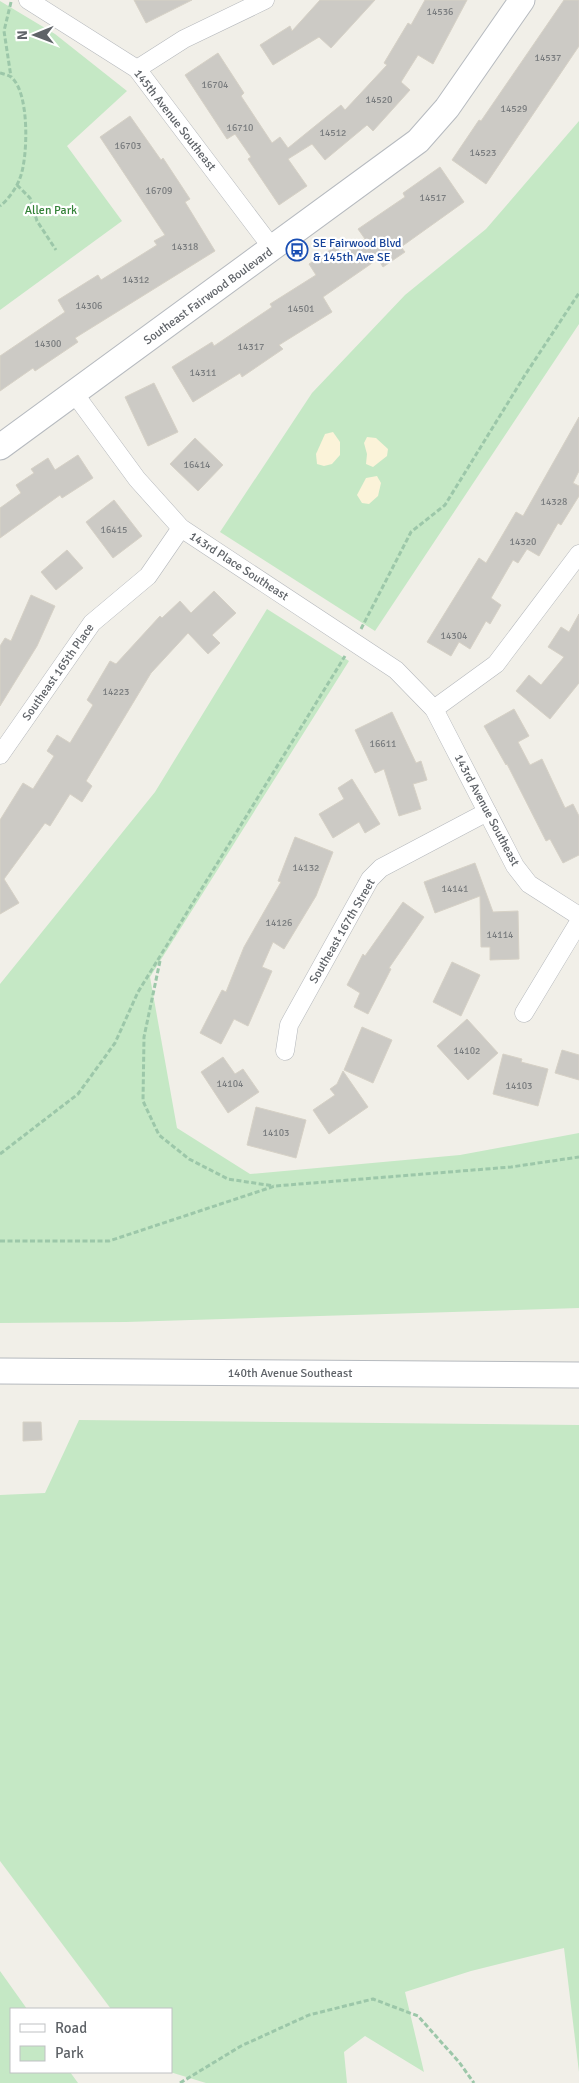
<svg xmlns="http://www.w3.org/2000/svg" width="579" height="2083" viewBox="0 0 579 2083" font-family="Signika,sans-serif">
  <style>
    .green { fill: #c5e8c5 }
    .sand { fill: #fbf3d9 }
    .building { fill: #cccac5; stroke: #d6d1c6 }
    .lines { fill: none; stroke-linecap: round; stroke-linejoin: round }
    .street-casing { stroke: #b5b8bc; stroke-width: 19 }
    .secondary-casing { stroke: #b6babf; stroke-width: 27 }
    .path { stroke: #9cc7a9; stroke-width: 3; stroke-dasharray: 5 2.5; stroke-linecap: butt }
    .street { stroke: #fff; stroke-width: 18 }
    .secondary { stroke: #fff; stroke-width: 25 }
    .labels { text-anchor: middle; stroke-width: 4.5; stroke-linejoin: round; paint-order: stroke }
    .number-label { font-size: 10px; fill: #7a7d7f }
    .street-label { font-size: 12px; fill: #5f6368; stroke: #fff }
    .park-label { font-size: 12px; fill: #348238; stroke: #fff }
    .transit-label { font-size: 12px; fill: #164399; stroke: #fff; text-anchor: start }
  </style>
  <rect width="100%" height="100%" fill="#f1efe8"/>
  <g class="green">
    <polygon points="0,1 55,34 127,91 67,146 122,221 0,310"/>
    <polygon points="579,121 579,324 375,631 220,532 312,393 405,295 486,229"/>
    <polygon points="267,609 349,661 150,977 177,1128 250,1174 460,1155 579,1133 579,1308 126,1322 0,1323 0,984 155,792"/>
    <polygon points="79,1420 579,1425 579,2072 564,1948 471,1971 405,1992 424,2072 365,2036 344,2052 347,2083 206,2083 170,2072 171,2009 111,2009 0,1861 0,1495 45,1493"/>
    <polygon points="0,1971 27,2009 11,2009 11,2072 70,2072 78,2083 0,2083"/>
  </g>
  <g class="sand">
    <polygon points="333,432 340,442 340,455 332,464 324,466 317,464 316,454 325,434"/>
    <polygon points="367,437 376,438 388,449 387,456 373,467 366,464 367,454 364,443"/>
    <polygon points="377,476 381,483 378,496 369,504 362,503 357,495 366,478"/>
  </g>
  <g class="building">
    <polygon points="134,0 192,0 146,23"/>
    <polygon points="320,0 375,0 331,48 319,37 273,65 260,45 290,26 292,31"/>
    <polygon points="425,0 467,0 433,64 418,55 401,82 410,90 373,131 367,125 325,160 312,144 288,159 307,186 279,205 248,159 251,157 235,134 227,139 185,75 218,53 244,93 241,96 272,143 280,137 288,148 341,105 345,110 387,65 384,63 408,23 411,25"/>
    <polygon points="564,0 579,0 579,46 486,184 452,160 479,120 481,121"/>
    <polygon points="130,116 161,160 163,158 190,199 185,202 215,251 75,338 78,342 35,371 33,368 0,391 0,356 65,312 58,300 98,275 101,280 157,245 154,241 165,235 100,137"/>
    <polygon points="440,167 464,202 401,247 405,252 383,267 378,259 323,297 332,312 279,345 283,349 242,377 240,373 193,402 172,367 212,342 214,346 272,307 270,304 316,275 309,264 336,246 342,255 365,239 358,229 405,197 403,193"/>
    <polygon points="154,383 178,432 148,446 125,397"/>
    <polygon points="579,417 579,471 573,483 579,486 579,496 561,525 558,523 539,556 527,549 518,563 513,560 491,598 501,605 490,624 486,621 470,649 459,642 451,656 427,642 479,558 486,563 516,512 523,516"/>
    <polygon points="195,438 223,465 198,491 170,464"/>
    <polygon points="78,455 93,478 62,498 60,495 0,538 0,508 21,493 16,485 34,473 31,469 48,458 55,470"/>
    <polygon points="114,500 142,536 113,558 86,522"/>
    <polygon points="67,550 83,568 56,590 41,572"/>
    <polygon points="214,591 236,613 212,635 220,643 208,654 188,633 151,673 86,781 92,786 82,802 70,794 50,826 45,823 4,879 19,903 0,914 0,820 23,783 33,789 54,756 47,751 57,735 70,743 93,705 87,700 110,661 116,664 160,616 162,618 180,601 191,613"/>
    <polygon points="31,595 55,606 37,646 0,706 0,646 5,638 11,641"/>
    <polygon points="579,614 579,683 550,719 516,691 529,675 541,685 564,657 548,647 561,627 569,632"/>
    <polygon points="514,709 529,736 518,742 530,765 542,759 565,808 573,804 579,816 579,855 563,863 550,839 546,841 507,764 506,765 484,726"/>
    <polygon points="392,712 416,763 421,761 427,780 413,784 421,809 399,816 384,769 375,773 355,730"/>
    <polygon points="352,779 380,824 365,833 359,822 333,838 319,814 344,799 338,788"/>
    <polygon points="295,837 333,852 316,896 284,949 273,942 262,967 272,971 248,1026 234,1019 221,1044 200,1033 222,990 226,992 244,947 281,882 278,881"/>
    <polygon points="475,863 493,912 518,911 519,959 490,960 490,947 481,947 480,896 435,913 424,882"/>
    <polygon points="403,902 424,917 389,968 391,969 368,1014 354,1007 360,993 347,985 363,954 365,956"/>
    <polygon points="452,962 480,975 461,1016 433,1002"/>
    <polygon points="467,1019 498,1053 468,1080 437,1046"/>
    <polygon points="362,1027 392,1040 373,1083 344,1070"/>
    <polygon points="562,1050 579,1055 579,1080 555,1073"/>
    <polygon points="503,1054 522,1059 521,1062 548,1069 538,1106 493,1094"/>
    <polygon points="223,1057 235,1074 243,1069 259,1092 228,1113 201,1072"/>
    <polygon points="343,1071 368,1107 329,1134 313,1110 335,1095 330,1089 337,1084"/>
    <polygon points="256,1107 306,1120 296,1158 247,1145"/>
    <polygon points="23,1422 41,1422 42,1440 23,1441"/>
  </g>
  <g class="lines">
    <g class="street-casing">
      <g id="street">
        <polyline points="28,0 137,69 273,249"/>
        <polyline points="137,69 184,39 265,0"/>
        <polyline points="74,393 137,479 181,528 396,670 434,709 515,866 529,884 579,916"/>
        <polyline points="434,709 496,664 579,554"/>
        <polyline points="0,755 92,623 148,576 181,528"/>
        <polyline points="524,1013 579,922"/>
        <polyline points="285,1051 289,1025 370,879 381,868 487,812"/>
      </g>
    </g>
    <g class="secondary-casing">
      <g id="secondary">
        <polyline points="0,447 418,141 447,108 522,0"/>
        <polyline points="0,1371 579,1375"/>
      </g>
    </g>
    <g class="path">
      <polyline points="11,2 4,31 11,77"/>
      <path d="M 0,73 C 3,74 8,75 11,77 C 30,92 28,158 20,178 C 17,187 8,200 0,206"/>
      <polyline points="17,185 30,198 37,221 56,250"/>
      <polyline points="361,629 411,532 445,505 525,375 579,293"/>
      <polyline points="160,961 144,1037 143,1101 150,1116 159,1135 189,1159 228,1179 274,1186"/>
      <polyline points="0,1154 78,1094 115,1043 138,992 345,656"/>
      <polyline points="0,1241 109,1241 275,1186 511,1167 579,1157"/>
      <polyline points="180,2083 241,2046 309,2015 373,1999 418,2016 459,2062 474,2083"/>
    </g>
    <use href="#street" class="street"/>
    <use href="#secondary" class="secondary"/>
  </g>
  <defs>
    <g id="bus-ring" transform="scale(1.125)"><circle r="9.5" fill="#fff" stroke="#1a4fb4" stroke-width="1.5"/><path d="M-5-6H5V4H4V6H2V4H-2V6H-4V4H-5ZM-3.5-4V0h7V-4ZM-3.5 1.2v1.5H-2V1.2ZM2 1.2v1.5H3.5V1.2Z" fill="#1a4fb4"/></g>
  </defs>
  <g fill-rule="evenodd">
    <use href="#bus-ring" x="297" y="250"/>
  </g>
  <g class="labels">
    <g class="number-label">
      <text x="440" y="15">14536</text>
      <text x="548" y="61">14537</text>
      <text x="215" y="88">16704</text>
      <text x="379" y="103">14520</text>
      <text x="514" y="112">14529</text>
      <text x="240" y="131">16710</text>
      <text x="333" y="136">14512</text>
      <text x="128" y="149">16703</text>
      <text x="483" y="156">14523</text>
      <text x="159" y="194">16709</text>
      <text x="433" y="201">14517</text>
      <text x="185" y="250">14318</text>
      <text x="136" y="283">14312</text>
      <text x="89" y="309">14306</text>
      <text x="301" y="312">14501</text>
      <text x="48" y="347">14300</text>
      <text x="251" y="350">14317</text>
      <text x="203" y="376">14311</text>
      <text x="197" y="468">16414</text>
      <text x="554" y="505">14328</text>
      <text x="114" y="533">16415</text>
      <text x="523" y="545">14320</text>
      <text x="454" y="639">14304</text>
      <text x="116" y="695">14223</text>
      <text x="383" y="747">16611</text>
      <text x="306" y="871">14132</text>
      <text x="455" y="892">14141</text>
      <text x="279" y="926">14126</text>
      <text x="500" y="938">14114</text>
      <text x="467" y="1054">14102</text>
      <text x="230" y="1087">14104</text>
      <text x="519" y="1089">14103</text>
      <text x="276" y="1136">14103</text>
    </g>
    <g class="street-label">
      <text transform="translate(175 120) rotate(52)" y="4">145th Avenue Southeast</text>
      <text transform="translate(208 296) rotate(-36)" y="4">Southeast Fairwood Boulevard</text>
      <text transform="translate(239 566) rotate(33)" y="4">143rd Place Southeast</text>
      <text transform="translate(58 672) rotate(-55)" y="4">Southeast 165th Place</text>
      <text transform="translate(487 810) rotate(62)" y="4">143rd Avenue Southeast</text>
      <text transform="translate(342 931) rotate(-60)" y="4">Southeast 167th Street</text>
      <text x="290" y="1377">140th Avenue Southeast</text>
    </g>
    <g class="park-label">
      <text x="51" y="214">Allen Park</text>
    </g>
    <g class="transit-label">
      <text x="313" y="247">SE Fairwood Blvd<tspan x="313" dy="14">&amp; 145th Ave SE</tspan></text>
    </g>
  </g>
  <rect x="10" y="2008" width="162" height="65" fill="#ffffff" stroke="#bfc1c3"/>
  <rect x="20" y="2024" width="25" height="8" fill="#ffffff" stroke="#bfc1c3"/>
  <text x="55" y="2033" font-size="15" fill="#5f6368">Road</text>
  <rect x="20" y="2046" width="25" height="15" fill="#c5e8c5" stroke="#bfc1c3"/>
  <text x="55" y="2058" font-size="15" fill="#5f6368">Park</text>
  <g transform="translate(35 35) rotate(269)" stroke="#ffffff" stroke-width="4" paint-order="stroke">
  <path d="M0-4L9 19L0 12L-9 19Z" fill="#5f6368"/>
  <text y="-8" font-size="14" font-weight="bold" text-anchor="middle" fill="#5f6368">N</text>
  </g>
</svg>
